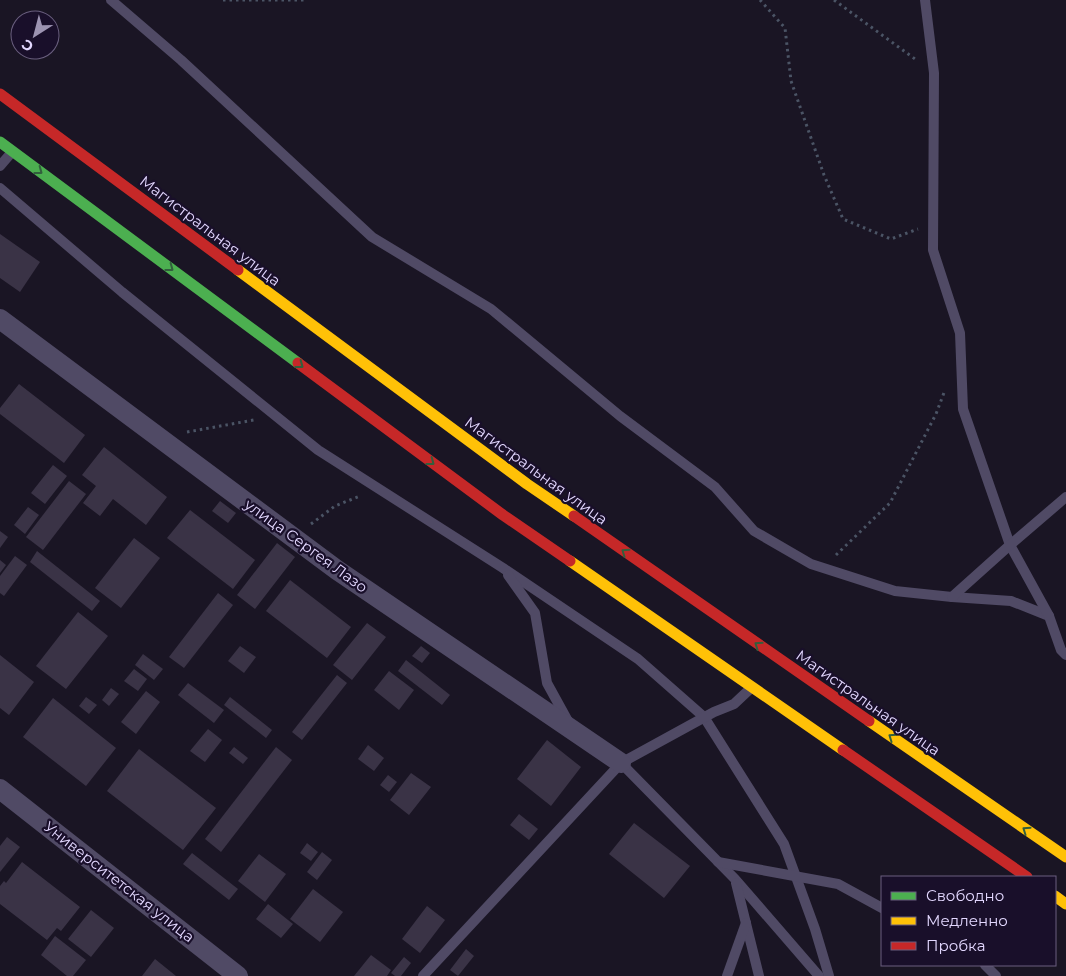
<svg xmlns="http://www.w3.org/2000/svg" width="1066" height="976" viewBox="0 0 1066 976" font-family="Montserrat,sans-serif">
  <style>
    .building { fill: #3a3346 }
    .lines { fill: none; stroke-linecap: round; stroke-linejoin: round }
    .path { stroke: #4b5465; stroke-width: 3; stroke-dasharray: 2.5 4; stroke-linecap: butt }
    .lane { stroke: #504a65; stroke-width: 10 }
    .street { stroke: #504a65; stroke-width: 20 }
    .fast { stroke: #4caf50; stroke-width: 11 }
    .slow { stroke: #ffc107; stroke-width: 11 }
    .jam { stroke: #c62828; stroke-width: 11 }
    .oneway { stroke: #325f3d }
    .labels { text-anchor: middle; stroke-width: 4.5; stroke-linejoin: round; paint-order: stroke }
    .street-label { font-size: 15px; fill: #e3d8ff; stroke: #190f2a }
  </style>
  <rect width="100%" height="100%" fill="#1a1524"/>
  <g class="building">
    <polygon points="0,234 40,262 20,292 0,278"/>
    <polygon points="19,384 85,435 64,463 0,414 0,408"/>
    <polygon points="104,447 167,497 146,525 113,499 100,516 83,503 96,486 82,475"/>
    <polygon points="53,465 67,476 45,504 31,493"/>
    <polygon points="69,481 86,494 43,550 26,537"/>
    <polygon points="220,501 236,513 228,523 212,511"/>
    <polygon points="28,507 39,515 25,534 14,525"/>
    <polygon points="190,510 255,560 233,589 167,538"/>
    <polygon points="0,531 8,537 0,548"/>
    <polygon points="134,538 160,558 121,608 95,588"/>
    <polygon points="277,543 295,557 255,609 237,595"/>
    <polygon points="37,551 100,601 92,611 30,562"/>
    <polygon points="15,556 27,565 4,596 0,593 0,576"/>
    <polygon points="0,560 6,565 0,573"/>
    <polygon points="290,580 351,627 327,658 266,611"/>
    <polygon points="218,593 233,605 184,668 169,657"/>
    <polygon points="78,612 108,636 66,689 36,666"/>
    <polygon points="367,623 386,637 352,680 333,665"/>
    <polygon points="240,646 256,657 244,673 228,661"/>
    <polygon points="421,646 430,653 422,663 412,656"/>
    <polygon points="143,654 163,669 154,680 135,665"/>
    <polygon points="0,655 34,682 9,715 0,708"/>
    <polygon points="406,660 450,695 442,705 398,671"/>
    <polygon points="134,669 147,679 138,691 124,681"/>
    <polygon points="389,671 414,690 399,710 374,690"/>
    <polygon points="337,675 347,683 302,740 292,732"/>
    <polygon points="188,683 224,710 214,723 178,695"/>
    <polygon points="111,688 119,694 109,706 102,700"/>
    <polygon points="146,691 160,702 136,734 121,722"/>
    <polygon points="86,697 97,705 89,714 79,706"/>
    <polygon points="230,697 272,730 266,738 224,705"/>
    <polygon points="53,698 116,748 86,786 23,737"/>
    <polygon points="208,729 222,740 205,762 190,751"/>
    <polygon points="547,740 581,767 551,806 517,779"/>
    <polygon points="368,745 384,758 374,771 358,759"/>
    <polygon points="234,747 248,758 243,764 229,753"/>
    <polygon points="276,747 292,760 221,852 205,839"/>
    <polygon points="139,749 216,808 183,850 107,791"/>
    <polygon points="411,773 431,787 409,815 390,800"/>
    <polygon points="388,775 397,782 389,792 380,785"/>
    <polygon points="519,814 538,829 529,840 510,825"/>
    <polygon points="634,823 690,866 664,898 609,854"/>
    <polygon points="7,837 20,847 0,872 0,846"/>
    <polygon points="307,843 318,852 311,861 300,853"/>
    <polygon points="322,852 332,860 317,880 307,872"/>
    <polygon points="192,853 238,889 229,900 183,864"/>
    <polygon points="259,854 286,874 265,902 238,881"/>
    <polygon points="22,862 80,907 61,931 57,928 47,940 0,904 0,886 4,881 6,883"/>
    <polygon points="313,889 343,912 320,942 290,919"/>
    <polygon points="268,904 293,924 281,938 256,919"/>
    <polygon points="427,906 445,920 420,953 402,939"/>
    <polygon points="91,910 114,928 91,957 68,939"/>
    <polygon points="55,936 86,960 73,976 67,976 41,955"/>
    <polygon points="466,949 474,956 458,976 450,970"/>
    <polygon points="371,955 391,970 387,976 354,976"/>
    <polygon points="404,957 411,963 401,976 395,976 391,973"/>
    <polygon points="155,959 176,976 142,976"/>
  </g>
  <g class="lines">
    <g class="path">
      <polyline points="223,0 307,0"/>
      <polyline points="760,0 785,28 791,81 824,175 843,219 891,239 918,229"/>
      <polyline points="834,0 915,59"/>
      <polyline points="187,432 254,420"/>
      <polyline points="311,524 335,506 360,496"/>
      <polyline points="836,555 890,503 936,414 945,390"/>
    </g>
    <g class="lane">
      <polyline points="111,0 181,60 372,237 491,309 620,416 715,487 754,531 811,564 895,591 952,597 1011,601 1049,616"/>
      <polyline points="925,0 934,73 933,250 960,333 963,409 1010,545 1049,616 1061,650 1066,655"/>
      <polyline points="0,166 12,152"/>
      <polyline points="0,188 122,292 318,450 503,568 638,659 704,717 784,844 815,929 829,976"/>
      <polyline points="508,575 535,613 547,683 569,723"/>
      <polyline points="952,597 1010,545 1066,497"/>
      <polyline points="621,763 735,879 819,976"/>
      <polyline points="718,862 838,884 882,908"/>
      <polyline points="736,883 759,976"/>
      <polyline points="985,965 996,976"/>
      <polyline points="423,976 621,763 714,712 734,704 751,688"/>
      <polyline points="727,976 746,923"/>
    </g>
    <g class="street">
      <polyline points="0,319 337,570 621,763"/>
      <polyline points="0,789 238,976"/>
    </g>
    <polyline class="fast" points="0,142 298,363"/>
    <g class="slow">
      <polyline points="238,270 527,484 574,516"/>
      <polyline points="570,561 843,750"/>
      <polyline points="869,721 1066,857"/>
      <polyline points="1055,896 1066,904"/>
    </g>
    <g class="jam">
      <polyline points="0,94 238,270"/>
      <polyline points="298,363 503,515 570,561"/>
      <polyline points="574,516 869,721"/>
      <polyline points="843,750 1027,877"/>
    </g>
  </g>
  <defs><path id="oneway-chevron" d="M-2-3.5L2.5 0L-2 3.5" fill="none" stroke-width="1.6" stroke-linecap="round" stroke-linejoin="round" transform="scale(1.25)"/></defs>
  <g class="oneway">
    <use href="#oneway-chevron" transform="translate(39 171) rotate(37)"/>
    <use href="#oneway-chevron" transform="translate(170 268) rotate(37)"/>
    <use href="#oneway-chevron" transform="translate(300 365) rotate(37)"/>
    <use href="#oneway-chevron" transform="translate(431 462) rotate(37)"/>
    <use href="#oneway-chevron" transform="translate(625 552) rotate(-145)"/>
    <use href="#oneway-chevron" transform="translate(758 645) rotate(-145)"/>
    <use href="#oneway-chevron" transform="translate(892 737) rotate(-145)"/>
    <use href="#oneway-chevron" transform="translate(1026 830) rotate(-145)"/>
  </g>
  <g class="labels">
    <g class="street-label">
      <text transform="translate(210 231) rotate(37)" y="5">Магистральная улица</text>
      <text transform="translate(536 471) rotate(36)" y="5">Магистральная улица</text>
      <text transform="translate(306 546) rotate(36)" y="5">улица Сергея Лазо</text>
      <text transform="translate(868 703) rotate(35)" y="5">Магистральная улица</text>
      <text transform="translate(119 882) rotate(38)" y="5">Университетская улица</text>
    </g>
  </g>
  <rect x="881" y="876" width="175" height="90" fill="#190f2a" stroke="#6a5f7f"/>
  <rect x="891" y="892" width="25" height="8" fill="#4caf50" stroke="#6a5f7f"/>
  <text x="926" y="901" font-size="15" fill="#e3d8ff">Свободно</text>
  <rect x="891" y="917" width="25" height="8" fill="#ffc107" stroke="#6a5f7f"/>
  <text x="926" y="926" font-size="15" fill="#e3d8ff">Медленно</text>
  <rect x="891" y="942" width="25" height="8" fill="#c62828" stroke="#6a5f7f"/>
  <text x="926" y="951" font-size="15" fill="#e3d8ff">Пробка</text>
  <g transform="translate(35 35) rotate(216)"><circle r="24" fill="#190f2a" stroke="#6a5f7f"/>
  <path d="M0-4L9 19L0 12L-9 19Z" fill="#9d94b2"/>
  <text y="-8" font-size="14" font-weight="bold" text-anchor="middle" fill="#e3d8ff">С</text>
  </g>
</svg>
